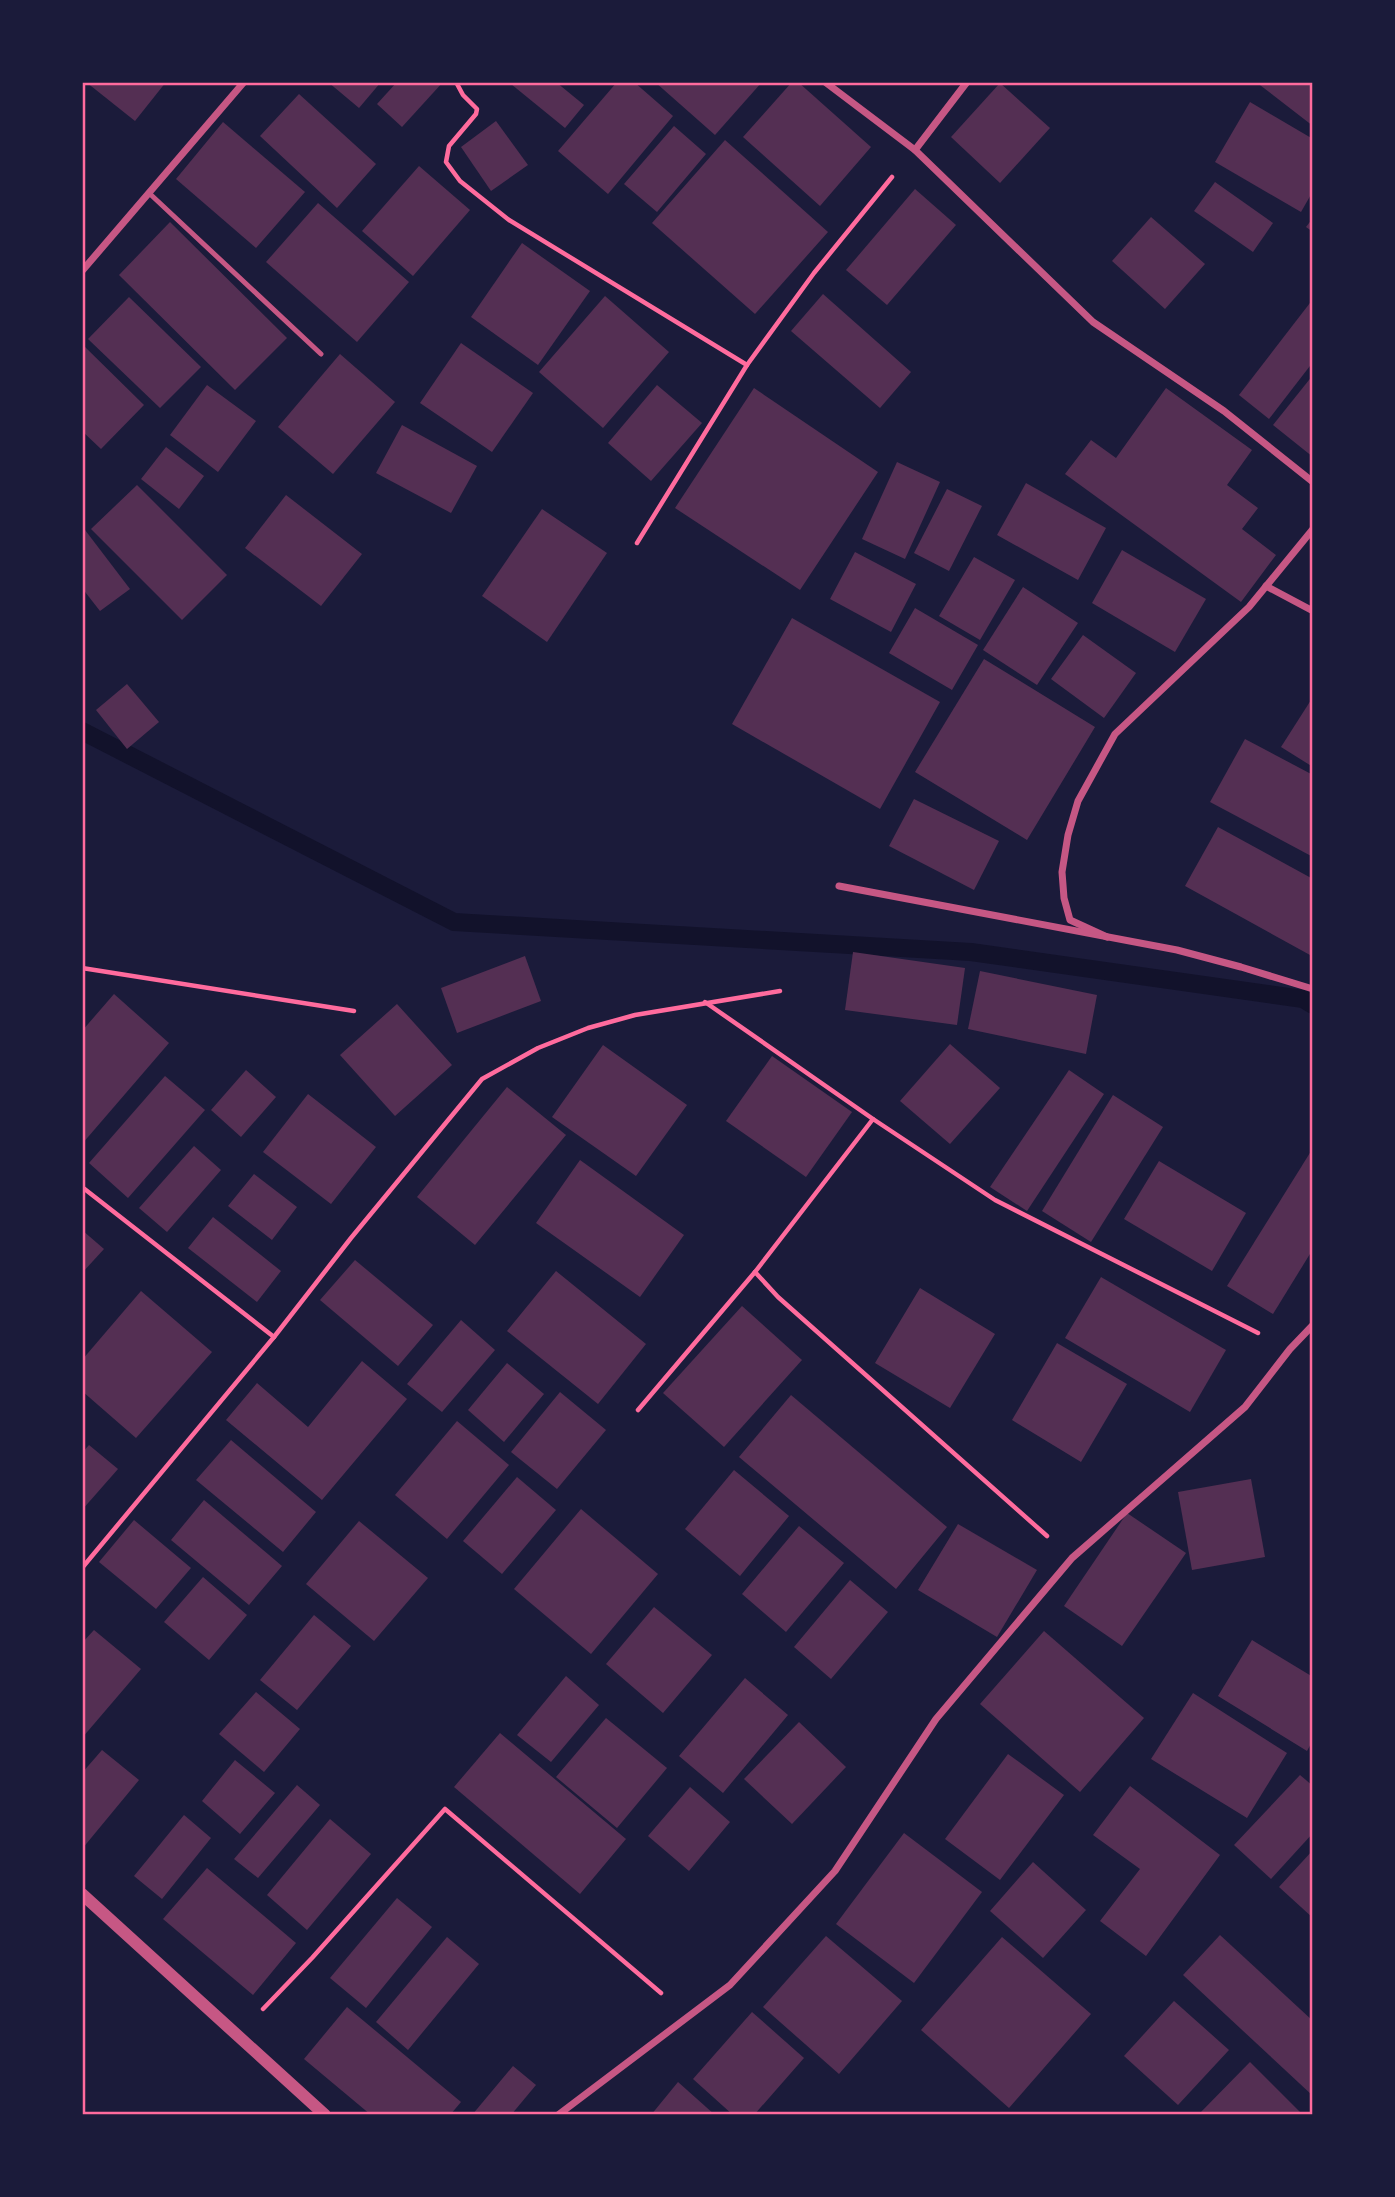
<svg xmlns="http://www.w3.org/2000/svg" width="1395" height="2197" viewBox="0 0 1395 2197" font-family="'Asap Condensed',sans-serif">
  <style>
    .lines { fill: none; stroke-linecap: round; stroke-linejoin: round }
    .stream { stroke: #12122b; stroke-width: 18 }
    .building { fill: #542f53 }
    .path { stroke: #ff6b9d; stroke-width: 4.5 }
    .service { stroke: #c65784; stroke-width: 5 }
    .minor { stroke: #c65784; stroke-width: 7 }
    .tertiary { stroke: #c65784; stroke-width: 12 }
    .neatline { fill: none; stroke: #ff6b9d; stroke-width: 2.5 }
  </style>
  <rect width="100%" height="100%" fill="#1b1b3a"/>
  <g class="lines">
    <polyline class="stream" points="82,731 454,922 971,952 1303,999 1313,1005"/>
  </g>
  <g class="building">
    <polygon points="86,82 166,82 135,121"/>
    <polygon points="328,82 381,82 359,108"/>
    <polygon points="397,82 443,82 402,127 377,104"/>
    <polygon points="512,82 556,82 584,105 565,128 511,84"/>
    <polygon points="617,82 634,82 673,116 608,194 558,151"/>
    <polygon points="655,82 762,82 715,135"/>
    <polygon points="792,82 798,82 871,147 820,206 743,137"/>
    <polygon points="1256,82 1313,82 1313,126"/>
    <polygon points="1000,83 1050,128 1000,183 951,137"/>
    <polygon points="299,94 376,164 337,208 260,136"/>
    <polygon points="1250,102 1313,139 1313,191 1301,212 1215,162"/>
    <polygon points="496,121 528,165 491,191 461,147"/>
    <polygon points="223,122 305,192 256,248 176,179"/>
    <polygon points="674,126 706,154 657,212 624,184"/>
    <polygon points="725,140 828,232 755,314 652,223"/>
    <polygon points="419,166 470,210 413,276 362,231"/>
    <polygon points="1215,182 1273,223 1253,252 1194,211"/>
    <polygon points="915,189 956,225 887,305 846,270"/>
    <polygon points="318,203 409,282 357,342 266,262"/>
    <polygon points="1151,217 1205,264 1165,309 1112,261"/>
    <polygon points="1313,218 1313,232 1306,227"/>
    <polygon points="170,222 287,338 235,390 119,275"/>
    <polygon points="522,243 590,291 538,365 471,317"/>
    <polygon points="823,294 911,372 880,408 791,331"/>
    <polygon points="605,296 669,352 603,428 539,372"/>
    <polygon points="129,297 201,367 160,408 88,339"/>
    <polygon points="1313,299 1313,362 1269,419 1239,395"/>
    <polygon points="461,343 533,393 492,452 420,403"/>
    <polygon points="82,344 144,405 101,449 82,431"/>
    <polygon points="340,354 395,402 333,474 278,427"/>
    <polygon points="1313,375 1313,457 1273,425"/>
    <polygon points="207,385 256,421 218,472 170,435"/>
    <polygon points="657,385 702,423 651,481 608,443"/>
    <polygon points="754,388 878,472 800,590 675,508"/>
    <polygon points="1166,388 1252,450 1227,485 1258,508 1242,529 1276,555 1241,602 1065,474 1091,440 1116,458"/>
    <polygon points="402,425 477,466 451,513 376,473"/>
    <polygon points="166,447 204,476 179,509 141,479"/>
    <polygon points="897,462 940,482 905,559 862,539"/>
    <polygon points="1026,483 1106,528 1078,580 997,535"/>
    <polygon points="137,485 227,575 182,620 91,529"/>
    <polygon points="947,489 982,506 949,571 914,553"/>
    <polygon points="286,495 362,554 321,606 245,548"/>
    <polygon points="542,509 607,553 547,642 482,596"/>
    <polygon points="82,526 130,589 100,611 82,588"/>
    <polygon points="1122,550 1206,599 1175,652 1092,603"/>
    <polygon points="855,552 916,584 891,632 830,599"/>
    <polygon points="974,557 1015,580 980,640 939,616"/>
    <polygon points="1023,587 1078,623 1037,685 983,650"/>
    <polygon points="915,608 978,645 952,690 889,653"/>
    <polygon points="792,618 940,702 880,809 732,724"/>
    <polygon points="1083,635 1136,673 1104,718 1051,679"/>
    <polygon points="984,659 1095,727 1027,840 915,772"/>
    <polygon points="127,684 159,722 127,749 96,710"/>
    <polygon points="1311,700 1313,701 1313,767 1281,747"/>
    <polygon points="1245,739 1313,775 1313,857 1210,802"/>
    <polygon points="914,799 999,841 974,890 889,846"/>
    <polygon points="1218,827 1313,879 1313,951 1310,955 1185,886"/>
    <polygon points="853,952 965,968 957,1025 845,1010"/>
    <polygon points="525,956 541,1001 457,1033 441,988"/>
    <polygon points="980,971 1097,995 1086,1054 968,1029"/>
    <polygon points="114,994 169,1043 82,1144 82,1031"/>
    <polygon points="397,1004 452,1065 395,1116 340,1055"/>
    <polygon points="950,1044 1000,1088 950,1144 900,1101"/>
    <polygon points="603,1045 687,1105 636,1176 552,1117"/>
    <polygon points="772,1056 852,1112 806,1177 726,1121"/>
    <polygon points="246,1070 276,1097 241,1137 211,1110"/>
    <polygon points="1069,1070 1104,1094 1027,1211 990,1187"/>
    <polygon points="165,1076 205,1110 128,1198 89,1163"/>
    <polygon points="507,1087 566,1135 475,1245 417,1197"/>
    <polygon points="308,1094 376,1147 331,1204 263,1152"/>
    <polygon points="1113,1095 1163,1127 1091,1242 1042,1211"/>
    <polygon points="194,1146 221,1170 167,1232 139,1208"/>
    <polygon points="1313,1148 1313,1249 1273,1314 1227,1286"/>
    <polygon points="580,1160 684,1235 640,1297 536,1223"/>
    <polygon points="1159,1161 1246,1213 1212,1271 1124,1219"/>
    <polygon points="254,1174 297,1207 272,1240 228,1206"/>
    <polygon points="213,1217 281,1271 257,1302 188,1248"/>
    <polygon points="82,1230 104,1249 82,1273"/>
    <polygon points="355,1260 433,1325 398,1366 320,1300"/>
    <polygon points="556,1271 646,1344 598,1404 507,1331"/>
    <polygon points="1101,1277 1226,1350 1190,1412 1065,1338"/>
    <polygon points="920,1288 995,1334 950,1408 875,1363"/>
    <polygon points="141,1291 212,1352 136,1438 82,1391 82,1360"/>
    <polygon points="742,1306 802,1360 724,1447 663,1393"/>
    <polygon points="461,1320 495,1350 442,1412 407,1384"/>
    <polygon points="1057,1343 1127,1384 1081,1462 1012,1420"/>
    <polygon points="362,1361 407,1399 322,1500 226,1420 257,1383 308,1427"/>
    <polygon points="507,1363 544,1394 504,1442 468,1410"/>
    <polygon points="560,1392 606,1430 557,1489 511,1452"/>
    <polygon points="791,1395 947,1527 896,1589 739,1457"/>
    <polygon points="457,1421 509,1465 447,1539 395,1495"/>
    <polygon points="231,1440 316,1512 283,1552 196,1480"/>
    <polygon points="89,1445 118,1469 82,1510 82,1453"/>
    <polygon points="734,1470 789,1516 740,1576 685,1529"/>
    <polygon points="517,1477 556,1510 502,1574 463,1541"/>
    <polygon points="1251,1479 1265,1557 1192,1570 1178,1492"/>
    <polygon points="204,1500 282,1566 249,1605 171,1540"/>
    <polygon points="581,1509 658,1574 591,1654 514,1589"/>
    <polygon points="1127,1513 1186,1553 1122,1646 1064,1606"/>
    <polygon points="134,1520 191,1568 156,1609 99,1562"/>
    <polygon points="359,1521 428,1578 374,1641 306,1584"/>
    <polygon points="958,1524 1037,1570 997,1637 918,1590"/>
    <polygon points="799,1526 844,1563 786,1632 742,1594"/>
    <polygon points="203,1577 247,1615 209,1660 164,1622"/>
    <polygon points="850,1580 888,1612 831,1679 794,1647"/>
    <polygon points="654,1607 712,1655 663,1713 606,1664"/>
    <polygon points="314,1615 351,1646 297,1710 260,1680"/>
    <polygon points="94,1630 141,1669 82,1738 82,1643"/>
    <polygon points="1044,1631 1144,1718 1080,1792 980,1704"/>
    <polygon points="1252,1640 1313,1677 1313,1740 1307,1751 1218,1696"/>
    <polygon points="566,1676 599,1705 551,1762 517,1735"/>
    <polygon points="745,1678 788,1715 723,1793 679,1756"/>
    <polygon points="256,1692 300,1729 264,1772 219,1734"/>
    <polygon points="1193,1693 1287,1753 1247,1818 1151,1759"/>
    <polygon points="606,1718 667,1768 617,1828 556,1777"/>
    <polygon points="799,1722 846,1767 792,1824 744,1779"/>
    <polygon points="500,1733 626,1839 580,1894 454,1787"/>
    <polygon points="102,1750 139,1780 82,1849 82,1773"/>
    <polygon points="1008,1754 1064,1795 1000,1880 945,1839"/>
    <polygon points="235,1760 275,1793 240,1834 202,1801"/>
    <polygon points="1300,1775 1313,1786 1313,1833 1271,1879 1234,1845"/>
    <polygon points="297,1785 320,1805 258,1878 234,1859"/>
    <polygon points="1130,1786 1220,1855 1146,1956 1100,1921 1140,1869 1093,1835"/>
    <polygon points="690,1787 730,1822 689,1871 648,1836"/>
    <polygon points="184,1815 211,1838 162,1899 134,1876"/>
    <polygon points="330,1819 371,1854 307,1930 267,1895"/>
    <polygon points="904,1833 982,1892 914,1983 836,1924"/>
    <polygon points="1313,1850 1313,1918 1279,1887"/>
    <polygon points="1033,1862 1086,1910 1043,1958 990,1911"/>
    <polygon points="207,1868 296,1943 253,1995 163,1919"/>
    <polygon points="397,1898 432,1927 366,2008 330,1978"/>
    <polygon points="1220,1935 1313,2021 1313,2096 1183,1975"/>
    <polygon points="826,1936 902,2001 839,2074 763,2007"/>
    <polygon points="447,1937 479,1964 408,2050 376,2022"/>
    <polygon points="1002,1937 1091,2014 1009,2108 921,2030"/>
    <polygon points="1174,2001 1229,2050 1178,2105 1124,2056"/>
    <polygon points="347,2007 461,2102 450,2115 371,2115 304,2059"/>
    <polygon points="752,2012 804,2058 754,2115 733,2115 693,2079"/>
    <polygon points="1250,2062 1303,2115 1198,2115"/>
    <polygon points="513,2066 536,2085 511,2115 472,2115"/>
    <polygon points="678,2082 715,2115 651,2115"/>
  </g>
  <g class="lines">
    <g class="path">
      <polyline points="456,82 463,95 477,109 476,114 449,146 446,162 460,181 509,220 747,365"/>
      <polyline points="637,543 747,365 814,273 892,177"/>
      <polyline points="82,968 354,1011"/>
      <polyline points="705,1002 873,1119"/>
      <polyline points="82,1187 274,1337"/>
      <polyline points="755,1272 778,1297 1047,1536"/>
      <polyline points="638,1410 755,1272 873,1119 995,1200 1258,1333"/>
      <polyline points="82,1568 274,1337 351,1238 482,1079 538,1048 588,1028 635,1015 780,991"/>
      <polyline points="263,2009 312,1958 445,1809 661,1993"/>
    </g>
    <polyline class="service" points="149,193 321,354"/>
    <g class="minor">
      <polyline points="825,82 915,150 1093,322 1224,411 1313,482"/>
      <polyline points="915,150 967,82"/>
      <polyline points="82,271 244,82"/>
      <polyline points="1266,586 1313,611"/>
      <polyline points="839,886 1177,950 1241,967 1313,989"/>
      <polyline points="1107,937 1070,920 1064,898 1062,872 1068,835 1078,801 1115,734 1249,607 1313,529"/>
      <polyline points="558,2115 730,1985 835,1871 936,1719 1072,1558 1245,1407 1290,1349 1313,1325"/>
    </g>
    <polyline class="tertiary" points="82,1894 325,2115"/>
  </g>
  <rect width="1395" height="2197" fill="none" stroke="#1b1b3a" stroke-width="168"/>
  <rect x="84" y="84" width="1227" height="2029" class="neatline"/>
</svg>
